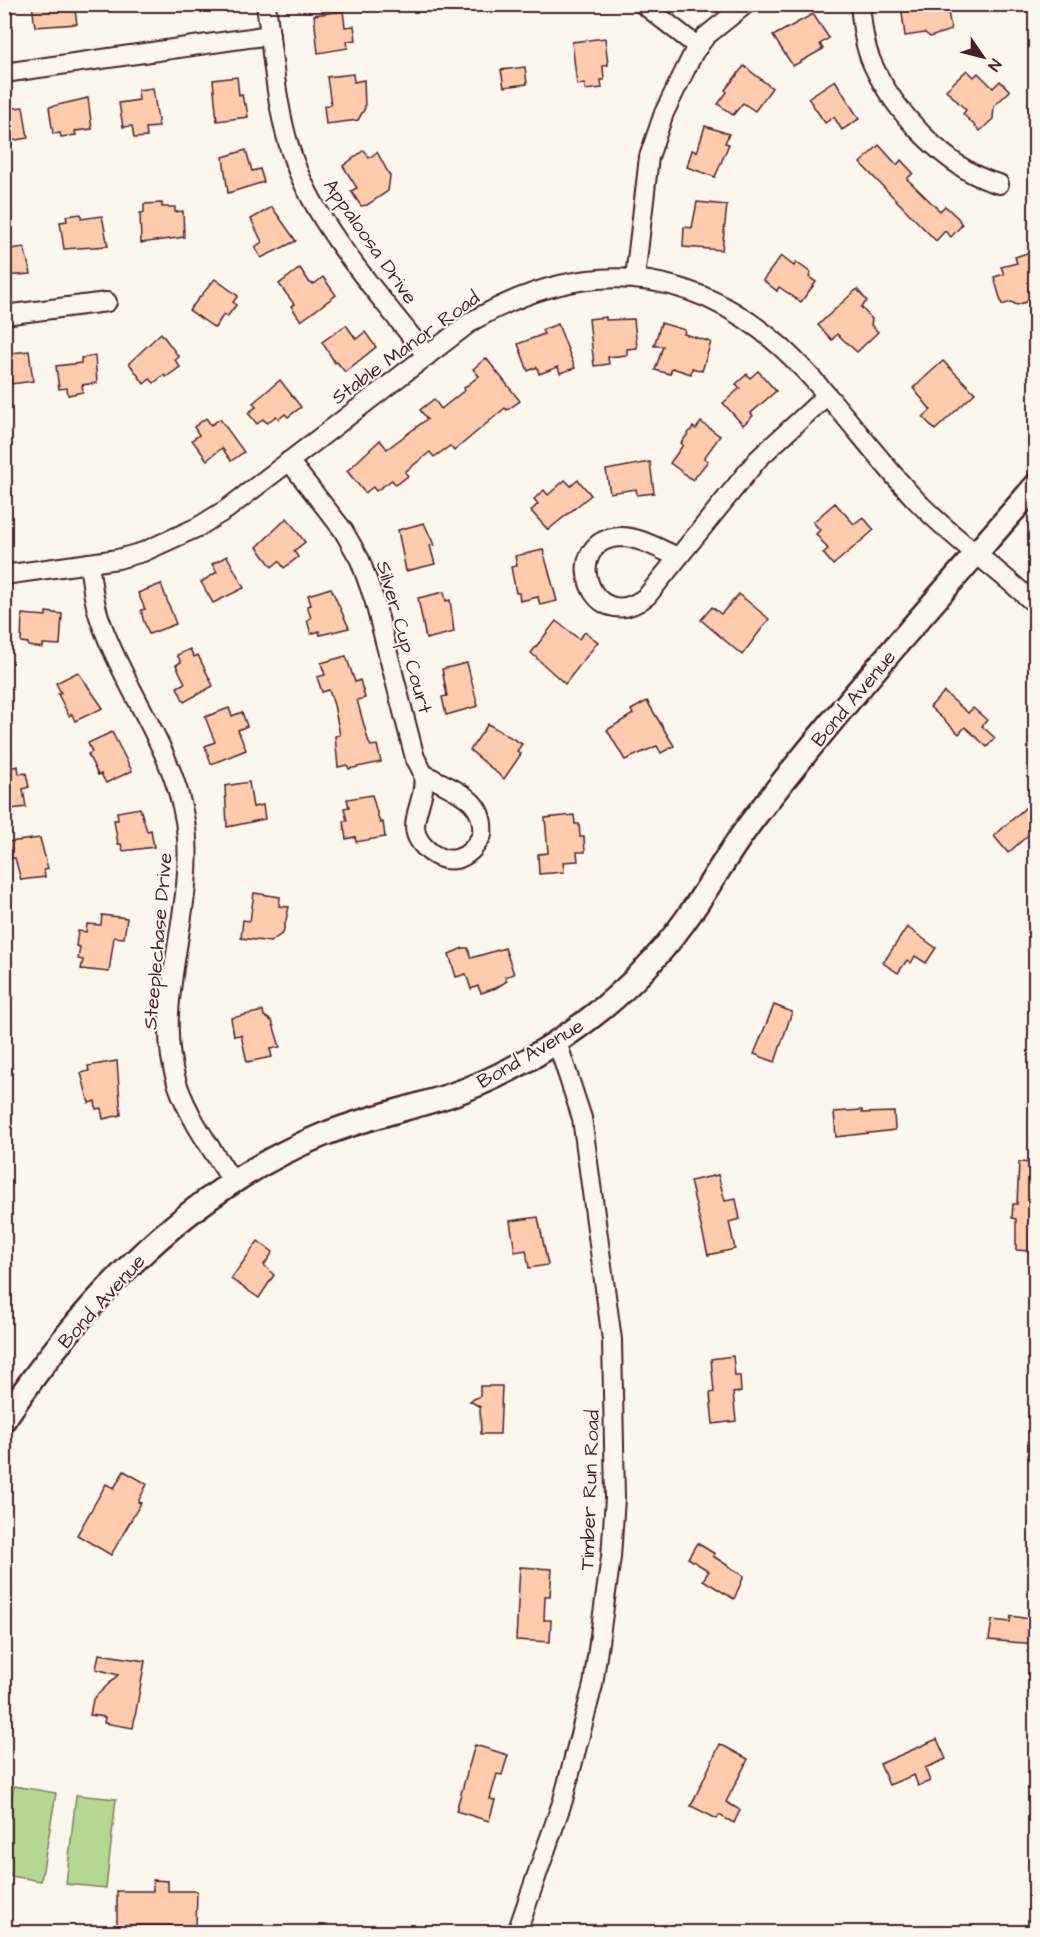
<svg xmlns="http://www.w3.org/2000/svg" width="1040" height="1937" viewBox="0 0 1040 1937" font-family="'Architects Daughter',sans-serif">
  <style>
    .green { fill: #b4d893; stroke: #7f7c5f; stroke-width: 1.5 }
    .building { fill: #fecbad; stroke: #4a1f2b; stroke-width: 1.5 }
    .lines { fill: none; stroke-linecap: round; stroke-linejoin: round }
    .minor-casing { stroke: #4a1f2b; stroke-width: 22 }
    .tertiary-casing { stroke: #4a1f2b; stroke-width: 27 }
    .minor { stroke: #fbf7ec; stroke-width: 18 }
    .tertiary { stroke: #fbf7ec; stroke-width: 22 }
    .labels { text-anchor: middle; stroke-width: 4.5; stroke-linejoin: round; paint-order: stroke }
    .street-label { font-size: 20px; fill: #4a1f2b; stroke: #fbf7ec }
  </style>
  <rect width="100%" height="100%" fill="#fbf7ec"/>
  <filter id="ink" filterUnits="userSpaceOnUse"><feTurbulence type="fractalNoise" baseFrequency=".0167" numOctaves="2"/><feDisplacementMap in="SourceGraphic" scale="12" xChannelSelector="R" yChannelSelector="G"/><feConvolveMatrix kernelMatrix="1 2 1 2 8 2 1 2 1" color-interpolation-filters="sRGB"/></filter>
  <g filter="url(#ink)">
    <g class="green">
      <polygon points="14,1786 56,1793 41,1881 5,1875 5,1842"/>
      <polygon points="76,1795 116,1799 106,1888 66,1884"/>
    </g>
    <g class="building">
      <polygon points="32,4 74,4 77,24 35,27"/>
      <polygon points="901,4 947,4 951,30 930,37 925,33 905,36"/>
      <polygon points="343,11 345,27 354,26 356,40 347,41 348,48 318,53 314,15"/>
      <polygon points="813,14 829,38 820,44 823,49 793,66 773,36"/>
      <polygon points="605,38 608,65 603,66 604,80 601,80 602,88 585,90 585,84 577,85 572,42"/>
      <polygon points="744,66 772,88 755,111 743,103 733,115 718,104 727,92 725,90"/>
      <polygon points="525,67 527,84 504,87 501,70"/>
      <polygon points="967,70 974,77 978,73 993,88 1000,81 1010,91 994,106 993,119 980,131 963,114 966,110 946,90"/>
      <polygon points="353,74 354,82 364,80 365,108 358,120 326,124 324,106 331,105 327,77"/>
      <polygon points="237,77 239,95 242,94 244,105 246,104 248,117 217,121 213,80"/>
      <polygon points="835,80 859,119 842,130 834,117 825,123 808,98"/>
      <polygon points="153,88 159,127 146,128 147,137 134,138 132,126 123,127 119,103 139,100 138,90"/>
      <polygon points="88,98 92,129 75,131 76,135 61,137 60,133 53,134 49,107"/>
      <polygon points="23,107 28,138 4,142 6,109"/>
      <polygon points="705,126 729,134 725,143 729,144 715,177 687,167 692,150 697,152"/>
      <polygon points="879,145 897,165 901,160 913,173 907,179 940,211 945,206 958,218 962,225 951,237 945,231 936,241 860,163"/>
      <polygon points="246,150 252,171 260,169 264,182 228,193 223,157"/>
      <polygon points="364,150 369,158 377,152 390,176 388,191 367,205 361,206 351,191 357,188 343,166"/>
      <polygon points="697,202 727,205 722,250 683,247 684,227 692,228"/>
      <polygon points="162,203 162,207 175,207 175,212 183,211 184,237 141,243 140,213 144,213 144,204"/>
      <polygon points="272,207 296,241 261,258 255,247 262,242 251,219"/>
      <polygon points="81,214 81,219 102,216 108,246 64,249 60,222 67,221 66,216"/>
      <polygon points="24,247 31,274 4,276 4,250"/>
      <polygon points="1033,251 1035,299 1017,305 1011,302 1002,305 994,277 1004,274 1001,267 1017,263 1015,257"/>
      <polygon points="781,256 794,266 796,262 811,273 809,277 816,282 801,302 779,287 777,291 763,280"/>
      <polygon points="300,268 310,283 314,284 323,277 336,295 301,321 291,306 294,304 279,284"/>
      <polygon points="215,279 238,296 233,302 236,305 227,317 224,314 215,328 189,310"/>
      <polygon points="857,289 867,301 861,307 872,319 871,325 878,332 857,352 837,334 832,340 818,325"/>
      <polygon points="606,317 606,320 634,319 637,348 627,349 627,355 608,357 609,364 594,366 589,319"/>
      <polygon points="661,323 685,330 684,334 711,342 702,371 692,368 691,374 672,368 670,374 655,370 663,346 654,346"/>
      <polygon points="558,324 575,368 560,373 558,367 539,374 537,367 528,371 518,344 544,334 542,330"/>
      <polygon points="346,325 356,339 365,332 376,347 345,372 337,362 335,363 322,342"/>
      <polygon points="161,333 179,357 175,360 180,367 166,377 164,375 154,383 150,379 144,384 129,363"/>
      <polygon points="29,351 33,381 4,385 4,358 12,356 12,353"/>
      <polygon points="95,356 97,383 82,385 83,392 68,395 67,388 59,389 56,366 81,363 81,358"/>
      <polygon points="486,358 520,401 507,410 505,408 454,451 450,446 434,457 430,452 405,472 408,476 396,485 392,480 376,491 373,487 365,493 347,471 380,440 387,449 427,419 420,410 434,399 441,409 465,390 464,388 479,376 473,369"/>
      <polygon points="943,361 975,393 935,430 923,417 931,410 913,388"/>
      <polygon points="758,371 776,391 751,413 753,416 743,425 723,403 740,388 736,384 747,374 750,378"/>
      <polygon points="280,380 301,407 288,417 285,414 279,419 276,416 267,423 263,419 257,424 248,413 256,407 253,403"/>
      <polygon points="206,418 211,425 220,419 244,452 231,461 222,448 207,460 192,440 199,435 194,427"/>
      <polygon points="701,422 720,436 704,458 708,461 693,480 670,463 683,445 681,443 693,427 696,429"/>
      <polygon points="650,462 654,493 637,495 636,489 610,493 606,470"/>
      <polygon points="565,480 571,486 578,480 591,495 548,530 531,511 538,504 534,499 544,490 548,495"/>
      <polygon points="835,503 854,524 863,517 874,530 833,565 823,553 828,549 816,534 820,530 813,522"/>
      <polygon points="287,518 305,542 294,551 298,557 284,568 279,561 272,567 257,547"/>
      <polygon points="424,523 434,545 430,546 435,564 406,571 398,530"/>
      <polygon points="543,550 557,601 540,605 538,597 520,601 519,593 516,593 511,567 517,566 515,556"/>
      <polygon points="227,556 244,588 213,603 201,582 217,572 212,564"/>
      <polygon points="161,584 176,624 149,634 143,619 141,610 145,609 138,593"/>
      <polygon points="331,588 349,628 320,635 319,631 311,634 307,620 311,618 307,606 311,605 308,595"/>
      <polygon points="444,592 446,601 450,600 454,632 426,639 418,598"/>
      <polygon points="739,594 769,619 742,655 701,620 712,607 721,614"/>
      <polygon points="46,612 62,614 60,645 43,644 43,648 28,646 28,643 21,642 22,614 46,616"/>
      <polygon points="556,621 579,639 585,632 598,642 565,684 531,653"/>
      <polygon points="190,649 194,657 198,655 213,686 184,702 177,687 185,683 176,665 181,662 177,655"/>
      <polygon points="346,656 355,682 360,680 365,698 357,700 369,743 371,746 377,745 381,762 349,769 347,765 338,767 335,736 340,735 334,705 329,690 322,692 317,677 325,675 321,663"/>
      <polygon points="467,663 478,706 446,715 442,697 447,696 442,669"/>
      <polygon points="78,672 103,708 75,721 72,714 69,716 58,694 61,693 56,683"/>
      <polygon points="944,692 968,713 973,708 987,720 982,726 995,738 987,747 965,727 959,734 930,707"/>
      <polygon points="647,701 674,746 661,753 657,746 625,760 607,730 633,714 631,710"/>
      <polygon points="229,708 232,716 242,712 247,726 238,730 246,750 211,764 205,746 215,742 205,717"/>
      <polygon points="488,724 522,744 517,751 521,754 504,779 470,750"/>
      <polygon points="112,732 132,771 106,783 101,774 98,775 88,754 92,752 88,743"/>
      <polygon points="18,766 19,774 26,773 29,787 23,789 26,807 4,810 4,769"/>
      <polygon points="249,782 253,807 263,805 265,819 227,827 225,786"/>
      <polygon points="372,795 380,823 383,822 385,837 356,842 355,837 346,839 343,821 347,821 344,808 349,807 347,799"/>
      <polygon points="1035,799 1035,829 1008,853 994,836"/>
      <polygon points="140,808 147,831 151,830 154,847 123,851 121,844 118,844 114,820 118,820 117,812"/>
      <polygon points="574,815 575,824 579,824 580,837 584,837 585,852 577,852 578,861 563,862 564,872 539,874 538,854 548,853 545,818"/>
      <polygon points="40,838 48,869 44,870 45,877 21,880 15,858 11,858 9,842"/>
      <polygon points="254,893 280,897 279,906 289,907 283,933 270,942 241,938 243,920 250,921"/>
      <polygon points="102,915 127,918 124,938 114,937 109,972 81,969 83,960 78,959 80,947 76,946 78,931 86,932 87,924 101,925"/>
      <polygon points="907,927 936,948 926,963 915,956 911,963 907,960 898,973 883,963"/>
      <polygon points="463,948 468,948 471,958 505,948 514,974 505,977 507,981 496,988 481,993 478,986 471,989 466,974 456,977 449,954"/>
      <polygon points="774,1005 792,1012 775,1062 754,1054"/>
      <polygon points="263,1011 264,1016 272,1021 280,1047 270,1049 272,1057 247,1062 241,1035 234,1036 231,1018"/>
      <polygon points="117,1061 121,1115 103,1119 101,1108 96,1109 95,1101 89,1103 81,1073 89,1071 88,1066"/>
      <polygon points="862,1110 862,1113 894,1112 895,1130 836,1137 834,1112"/>
      <polygon points="1019,1162 1035,1163 1035,1231 1031,1231 1030,1251 1016,1250 1016,1219 1012,1218 1013,1204 1017,1204"/>
      <polygon points="718,1175 725,1201 736,1199 740,1219 729,1222 735,1249 708,1255 690,1181"/>
      <polygon points="538,1217 548,1265 529,1268 526,1250 515,1252 510,1221"/>
      <polygon points="258,1241 273,1252 264,1265 274,1275 259,1298 231,1279"/>
      <polygon points="733,1356 735,1376 740,1376 741,1392 733,1393 736,1421 713,1424 710,1393 714,1392 711,1359"/>
      <polygon points="480,1386 502,1386 500,1434 481,1434 480,1407 470,1401 480,1396"/>
      <polygon points="124,1471 147,1484 138,1502 141,1503 111,1555 77,1535 106,1484 114,1488"/>
      <polygon points="697,1543 715,1554 713,1556 744,1576 734,1599 703,1580 709,1571 688,1558"/>
      <polygon points="520,1567 552,1569 550,1596 545,1596 544,1620 551,1620 550,1642 516,1640"/>
      <polygon points="1011,1616 1035,1620 1035,1644 989,1640 992,1620 1010,1622"/>
      <polygon points="99,1654 145,1661 133,1728 104,1723 105,1717 90,1715 93,1699 118,1675 96,1669"/>
      <polygon points="937,1739 946,1759 925,1768 930,1781 918,1786 914,1775 889,1785 880,1764"/>
      <polygon points="720,1744 748,1759 726,1802 740,1810 734,1823 719,1815 717,1819 691,1806"/>
      <polygon points="475,1745 508,1755 502,1775 497,1774 490,1799 495,1800 489,1821 456,1811"/>
      <polygon points="153,1880 168,1881 168,1891 197,1891 196,1926 117,1925 117,1891 153,1891"/>
    </g>
    <g class="lines">
      <g class="minor-casing">
        <g id="minor">
          <path d="M 266,4 C 273,56 276,112 294,161 C 319,230 382,298 427,356"/>
          <polyline points="643,4 698,47"/>
          <path d="M 860,4 C 862,24 864,45 872,63 C 893,110 948,171 999,184"/>
          <polyline points="4,73 270,35"/>
          <polyline points="635,278 649,157 664,113 694,52 706,36 746,4"/>
          <polyline points="4,315 107,302"/>
          <path d="M 289,461 L 343,530 L 360,560 L 374,599 L 415,758 C 418,763 422,769 423,775 C 428,805 398,827 430,852 C 438,858 446,861 456,859 C 469,856 476,846 482,835 C 486,796 450,790 423,773"/>
          <path d="M 678,557 C 661,550 640,537 621,537 C 558,539 591,641 647,596 L 758,459 L 826,396"/>
          <path d="M 89,563 C 92,584 94,605 102,625 C 127,693 173,749 185,821 C 199,907 150,1000 177,1083 C 189,1119 213,1151 233,1182"/>
          <path d="M 4,575 L 118,559 L 143,552 L 198,527 L 227,509 L 472,321 C 580,259 686,262 781,347 C 831,393 870,451 916,500 C 953,539 997,568 1036,605"/>
          <polyline points="517,1932 563,1800 593,1685 611,1557 615,1498 612,1340 582,1118 557,1042"/>
        </g>
      </g>
      <g class="tertiary-casing">
        <path id="tertiary" d="M 4,1420 C 83,1301 190,1188 325,1134 C 365,1118 408,1109 448,1096 C 505,1077 557,1045 603,1008 C 638,979 669,945 694,908 C 716,876 734,843 758,813 C 846,700 942,593 1036,485"/>
      </g>
      <use href="#minor" class="minor"/>
      <use href="#tertiary" class="tertiary"/>
    </g>
  </g>
  <g class="labels">
    <g class="street-label">
      <text transform="translate(371 241) rotate(55)" y="7">Appaloosa Drive</text>
      <text transform="translate(405 347) rotate(-36)" y="7">Stable Manor Road</text>
      <text transform="translate(405 637) rotate(74)" y="7">Silver Cup Court</text>
      <text transform="translate(853 698) rotate(-50)" y="7">Bond Avenue</text>
      <text transform="translate(157 941) rotate(-85)" y="7">Steeplechase Drive</text>
      <text transform="translate(530 1053) rotate(-30)" y="7">Bond Avenue</text>
      <text transform="translate(101 1301) rotate(-48)" y="7">Bond Avenue</text>
      <text transform="translate(589 1490) rotate(-88)" y="7">Timber Run Road</text>
    </g>
  </g>
  <rect width="1040" height="1937" fill="none" stroke="#fbf7ec" stroke-width="24"/>
  <rect x="12" y="12" width="1016" height="1913" fill="none" stroke="#4a1f2b" stroke-width="2" filter="url(#ink)"/>
  <g transform="translate(983 57) rotate(125)" stroke="#fbf7ec" stroke-width="4.5" paint-order="stroke">
  <path d="M0-4.5L10 22L0 15L-10 22Z" fill="#4a1f2b"/>
  <text y="-9" font-size="16" font-weight="bold" text-anchor="middle" fill="#4a1f2b">N</text>
  </g>
</svg>
